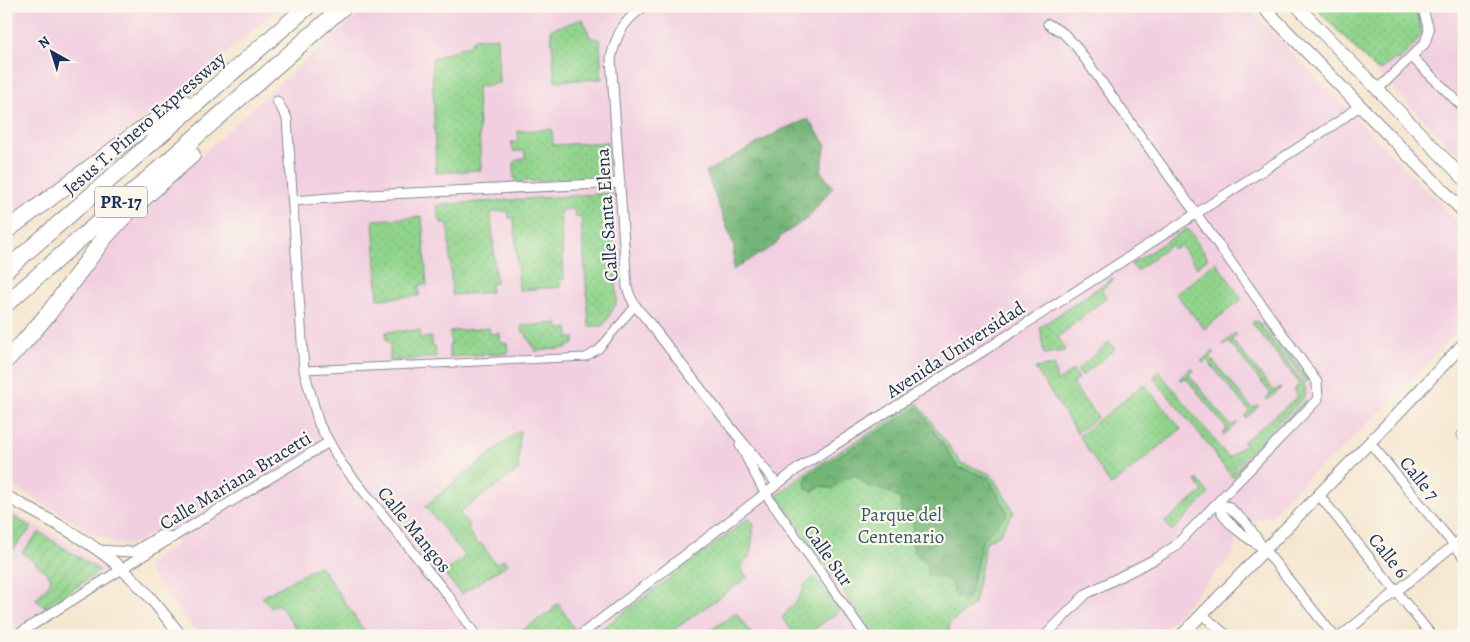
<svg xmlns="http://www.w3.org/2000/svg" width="1470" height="642" viewBox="0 0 1470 642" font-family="Alegreya,serif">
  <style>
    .built { fill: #f2cfe0 }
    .grass { fill: url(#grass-dots); stroke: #568275 }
    .forest { fill: url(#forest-crowns); stroke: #48726b }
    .garden { fill: url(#garden-furrows); stroke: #568275 }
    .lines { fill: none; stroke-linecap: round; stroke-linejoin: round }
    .pedestrian-casing { stroke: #888a96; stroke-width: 9 }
    .minor-casing { stroke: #888a96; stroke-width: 11 }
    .tertiary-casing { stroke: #888a96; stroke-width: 13 }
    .secondary-casing { stroke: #888a96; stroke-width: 14 }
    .motorway-casing { stroke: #888a96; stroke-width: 18 }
    .pedestrian { stroke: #fff; stroke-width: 7 }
    .minor { stroke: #fff; stroke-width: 9 }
    .tertiary { stroke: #fff; stroke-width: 11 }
    .secondary { stroke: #fff; stroke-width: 12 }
    .motorway { stroke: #fff; stroke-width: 16 }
    .labels { text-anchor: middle; stroke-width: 4.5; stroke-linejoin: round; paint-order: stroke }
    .shield { fill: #fbf7ec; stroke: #5e6b89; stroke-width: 1 }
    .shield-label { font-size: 18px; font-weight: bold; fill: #1b2f5e }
    .street-label { font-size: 19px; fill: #1b2f5e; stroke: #fbf7ec }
    .park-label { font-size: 19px; fill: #38586a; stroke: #fbf7ec }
  </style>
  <defs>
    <pattern id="grass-dots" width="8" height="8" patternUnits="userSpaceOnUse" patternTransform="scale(1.25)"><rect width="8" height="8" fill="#90d48c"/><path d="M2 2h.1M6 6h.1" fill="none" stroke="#7cb67b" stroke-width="1.8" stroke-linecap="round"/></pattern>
    <pattern id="forest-crowns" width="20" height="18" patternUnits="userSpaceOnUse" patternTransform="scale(1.25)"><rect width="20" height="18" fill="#74b678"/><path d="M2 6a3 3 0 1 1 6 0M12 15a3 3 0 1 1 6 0" fill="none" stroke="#5e9466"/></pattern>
    <pattern id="garden-furrows" width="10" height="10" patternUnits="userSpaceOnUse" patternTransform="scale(1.25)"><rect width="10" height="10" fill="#90d48c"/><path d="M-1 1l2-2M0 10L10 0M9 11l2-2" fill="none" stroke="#7cb67b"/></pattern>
  </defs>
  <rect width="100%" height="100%" fill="#fbf7ec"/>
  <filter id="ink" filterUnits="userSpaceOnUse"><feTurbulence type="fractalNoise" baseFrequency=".02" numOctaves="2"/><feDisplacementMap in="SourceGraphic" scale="10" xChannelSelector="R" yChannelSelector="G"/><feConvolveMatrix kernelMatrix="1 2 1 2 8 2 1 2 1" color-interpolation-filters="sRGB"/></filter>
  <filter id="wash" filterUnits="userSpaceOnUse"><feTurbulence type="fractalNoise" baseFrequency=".0096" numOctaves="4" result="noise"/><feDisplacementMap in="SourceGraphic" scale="20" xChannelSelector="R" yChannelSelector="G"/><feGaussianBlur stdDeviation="1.12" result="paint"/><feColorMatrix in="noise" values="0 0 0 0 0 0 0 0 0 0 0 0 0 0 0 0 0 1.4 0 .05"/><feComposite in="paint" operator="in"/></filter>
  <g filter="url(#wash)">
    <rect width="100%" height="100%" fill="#f5e5cd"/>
    <g class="built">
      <polygon points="6,6 276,6 278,8 205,71 6,222"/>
      <polygon points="369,6 1246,6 1464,228 1464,324 1382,410 1342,449 1313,472 1270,517 1267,515 1258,521 1252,519 1234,537 1237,542 1232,556 1157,636 198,636 150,572 147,565 178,543 165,527 154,531 136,542 129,544 115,543 99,536 6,482 6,365 107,242 284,79"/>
      <polygon points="1314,6 1464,6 1464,161 1387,82"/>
      <polygon points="6,508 79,550 105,570 6,633"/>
    </g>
    <g class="grass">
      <path d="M 1314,6 L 1416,6 C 1425,39 1421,38 1398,61 L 1395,59 L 1381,70 L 1375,69 Z"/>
      <polygon points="583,19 590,37 600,40 602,79 555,81 551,29"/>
      <polygon points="497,37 499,83 477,87 481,170 436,173 432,59 471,44 473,39"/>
      <polygon points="552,129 553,145 607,142 608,173 604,173 604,178 516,182 514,177 514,163 517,160 525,158 525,151 513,151 511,142 518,142 518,131"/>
      <polygon points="611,193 617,299 616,304 603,326 589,326 581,216 575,216 574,209 560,210 564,279 560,279 560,287 519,290 514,218 509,218 508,211 491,212 496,283 491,284 491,292 452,295 448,223 441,223 441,219 438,219 437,205"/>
      <polygon points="422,217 427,285 419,285 419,296 378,299 373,220"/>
      <polygon points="1186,229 1189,230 1208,258 1197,267 1180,245 1174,249 1170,245 1137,271 1131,264"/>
      <polygon points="1216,262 1242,299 1204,329 1176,294"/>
      <polygon points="1113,278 1114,279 1101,290 1107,297 1058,337 1065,348 1064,351 1044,354 1040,327"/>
      <polygon points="1255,321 1258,322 1304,384 1306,391 1303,398 1229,473 1214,455 1215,453 1153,377 1159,372 1160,373 1229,458 1245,444 1243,442 1298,397 1293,390 1300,384 1252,323"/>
      <polygon points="1266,321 1309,380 1306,382 1262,323"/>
      <polygon points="558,323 559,329 568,328 569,338 575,338 573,345 567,345 568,348 535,351 534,347 532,347 531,342 529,341 529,338 527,338 526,332 522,332 521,326"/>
      <polygon points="489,328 490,334 500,333 501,343 507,343 508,353 449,357 449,345 451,345 450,331"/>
      <polygon points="420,330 420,338 432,337 432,346 435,346 436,357 390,361 390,344 386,341 386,332"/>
      <polygon points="1235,333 1237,335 1232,340 1274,391 1280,387 1281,388 1268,400 1266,398 1271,394 1229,342 1224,345 1223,344"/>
      <polygon points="1109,342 1115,349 1082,376 1077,370"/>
      <polygon points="1213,351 1215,353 1210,357 1252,408 1258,405 1259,406 1246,418 1244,416 1249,411 1207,360 1203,363 1201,361"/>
      <polygon points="1054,365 1057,382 1073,370 1079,378 1072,384 1098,417 1077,433 1035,368"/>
      <polygon points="1191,368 1194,370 1189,375 1231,426 1236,423 1238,423 1224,435 1223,434 1227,429 1186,378 1181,380 1179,379"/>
      <polygon points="1144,384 1181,429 1111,486 1079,436"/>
      <polygon points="1305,400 1307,402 1233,478 1230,475"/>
      <polygon points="918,403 961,463 991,474 1014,512 1000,534 986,542 974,604 949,624 949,629 954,636 874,636 777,496 805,473"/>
      <polygon points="520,430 518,471 459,512 469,525 468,530 478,545 481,543 496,564 505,559 508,564 461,594 444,573 465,556 425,506"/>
      <polygon points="1198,479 1209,494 1172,531 1165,522 1203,491 1196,481"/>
      <path d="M 749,518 L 754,524 L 750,557 C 741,561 739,571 748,577 L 665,636 L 600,636 L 598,632 Z"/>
      <polygon points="320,565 365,632 366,636 302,636 278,604 271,608 262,597"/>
      <path d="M 815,577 L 840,611 L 804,636 L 796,636 L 782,618 C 791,605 801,601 804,585 Z"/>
      <polygon points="559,604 574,629 564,636 514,636 554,609 553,607"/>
      <polygon points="736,613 753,636 704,636 704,635"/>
    </g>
    <g class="forest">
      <polygon points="808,119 826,144 821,172 833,187 808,218 781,236 775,245 733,270 734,246 706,172 783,129"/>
      <path d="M 918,407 L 958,467 L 988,477 L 1008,513 L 983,539 L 968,599 L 955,596 L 950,581 L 941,577 L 927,575 L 927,563 C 906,547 915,545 913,523 L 904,521 L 901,511 L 900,498 L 879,488 L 867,486 L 856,475 L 844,478 L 833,489 L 821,486 L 813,491 L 806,489 L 805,480 L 809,474 Z"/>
    </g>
    <g class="garden">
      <polygon points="6,513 32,527 6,558"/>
      <polygon points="39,532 99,570 95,575 46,607 35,600 50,583 51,577 22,552"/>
    </g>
  </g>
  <g filter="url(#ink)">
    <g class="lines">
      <g class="pedestrian-casing">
        <polyline id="pedestrian" points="304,370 586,357 599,349 635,306"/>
      </g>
      <g class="minor-casing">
        <g id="minor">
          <path d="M 645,6 C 623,21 617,33 611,58 L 627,287 C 630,299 635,307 644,316 L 732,429 L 777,484"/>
          <polyline points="1412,57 1464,108"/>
          <polyline points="1378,89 1425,43 1429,30 1422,6"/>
          <polyline points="277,101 287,118 304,370 319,424 341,463 450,598 476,636"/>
          <polyline points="293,201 368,195 620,183"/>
          <polyline points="1462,435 1464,438"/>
          <polyline points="1370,443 1464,557"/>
          <polyline points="740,445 765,493 866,636"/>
          <polyline points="1319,495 1432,636"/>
          <polyline points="1217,503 1229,507 1247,524 1264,549 1334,636"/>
          <path d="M 1217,503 C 1225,523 1240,533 1258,545"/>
          <polyline points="98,550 133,552 161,535 173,537"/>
          <polyline points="1202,614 1227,636"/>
          <polyline points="15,636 173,537 329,442"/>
          <polyline points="579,636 800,467 988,348 1341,120 1360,105"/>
          <polyline points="1045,636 1086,594 1157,558 1175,546 1318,399 1317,382 1075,45 1063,33 1048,24"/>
          <polyline points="1341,636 1464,537"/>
        </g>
      </g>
      <g class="tertiary-casing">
        <g id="tertiary">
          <path d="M 6,496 C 45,518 89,539 123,570 C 145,589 163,613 181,636"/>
          <path d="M 1181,636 C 1275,538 1372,443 1464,343"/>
        </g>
      </g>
      <g class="secondary-casing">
        <g id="secondary">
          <polyline points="1262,6 1464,212"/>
          <polyline points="1297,6 1464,179"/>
        </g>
      </g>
      <g class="motorway-casing">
        <g id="motorway">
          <polyline points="6,231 139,131 185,103"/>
          <polyline points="6,270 308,6"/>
          <polyline points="6,304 344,6"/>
          <polyline points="6,360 23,343 49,313 105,237 128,212 192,155"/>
        </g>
      </g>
      <use href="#pedestrian" class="pedestrian"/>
      <use href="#minor" class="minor"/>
      <use href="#tertiary" class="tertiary"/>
      <use href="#secondary" class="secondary"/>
      <use href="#motorway" class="motorway"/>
    </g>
  </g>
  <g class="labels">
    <rect class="shield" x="95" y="186.5" width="52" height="31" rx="4"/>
    <g class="shield-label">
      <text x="121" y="208">PR-17</text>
    </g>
    <g class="street-label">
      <text transform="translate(144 123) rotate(-41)" y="7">Jesus T. Pinero Expressway</text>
      <text transform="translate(606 215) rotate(-94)" y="7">Calle Santa Elena</text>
      <text transform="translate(955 349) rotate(-33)" y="7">Avenida Universidad</text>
      <text transform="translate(1420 478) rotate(51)" y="7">Calle 7</text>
      <text transform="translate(235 480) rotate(-31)" y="7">Calle Mariana Bracetti</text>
      <text transform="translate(415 529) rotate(51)" y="7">Calle Mangos</text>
      <text transform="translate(829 555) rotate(55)" y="7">Calle Sur</text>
      <text transform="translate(1389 555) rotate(51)" y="7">Calle 6</text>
    </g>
    <g class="park-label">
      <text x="901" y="521">Parque del<tspan x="901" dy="22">Centenario</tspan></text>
    </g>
  </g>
  <rect width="1470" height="642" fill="none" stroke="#fbf7ec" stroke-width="25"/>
  <g transform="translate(52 52) rotate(321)" stroke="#fbf7ec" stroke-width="4" paint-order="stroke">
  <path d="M0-4L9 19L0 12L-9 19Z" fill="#1b2f5e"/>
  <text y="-8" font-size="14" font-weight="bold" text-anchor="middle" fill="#1b2f5e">N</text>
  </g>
</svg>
